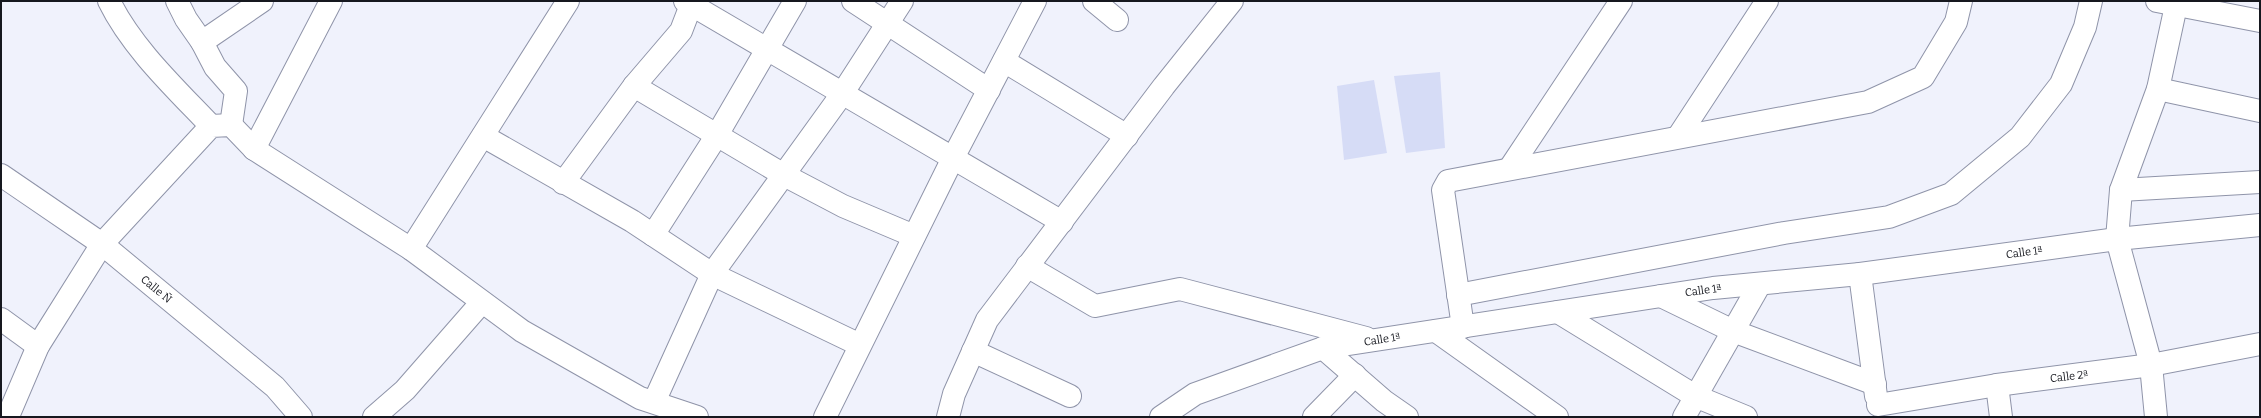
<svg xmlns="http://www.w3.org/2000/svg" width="2261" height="418" viewBox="0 0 2261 418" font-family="Bitter,serif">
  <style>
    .green { fill: #d6dcf6 }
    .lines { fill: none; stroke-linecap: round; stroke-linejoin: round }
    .minor-casing { stroke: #8f94a9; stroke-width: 24 }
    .minor { stroke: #fff; stroke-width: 22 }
    .labels { text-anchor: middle; stroke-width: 4; stroke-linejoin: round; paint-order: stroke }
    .street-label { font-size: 11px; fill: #16181f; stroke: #fff }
  </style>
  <rect width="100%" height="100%" fill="#f0f2fc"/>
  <g class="green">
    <polygon points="1440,72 1445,148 1406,153 1394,76"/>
    <polygon points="1374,80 1387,153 1344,160 1337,86"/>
  </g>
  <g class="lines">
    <g class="minor-casing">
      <g id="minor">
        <path d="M 109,1 C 132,48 175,88 211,126"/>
        <polyline points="177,1 186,19 202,42 215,67 236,91 231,125"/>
        <polyline points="685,1 1062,222"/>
        <polyline points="853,1 989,90"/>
        <polyline points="1094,1 1117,20"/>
        <polyline points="2157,1 2260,21"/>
        <polyline points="202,42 262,1"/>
        <polyline points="1004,61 1127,136"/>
        <polyline points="634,86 784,175 843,206 914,236"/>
        <polyline points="2158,89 2260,111"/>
        <polyline points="483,136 632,221 712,274 860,345"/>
        <polyline points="1678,137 1767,1"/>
        <polyline points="254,149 331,1"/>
        <polyline points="1510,168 1621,1"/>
        <path id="s1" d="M 1,175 L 102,244 L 275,387 L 301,417"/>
        <polyline points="563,183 634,86 681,31 691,5"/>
        <polyline points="2121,190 2260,182"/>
        <polyline points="653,235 717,135 795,1"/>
        <polyline points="411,249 568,1"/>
        <polyline points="1027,266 1095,306 1180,289 1366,338"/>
        <polyline points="1860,274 1876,396"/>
        <polyline points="1458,295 1784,233 1889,217 1951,194 2020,137 2061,84 2085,27 2091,1"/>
        <polyline points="1661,296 1733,331 1875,384"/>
        <polyline points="1558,312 1695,396 1746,417"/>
        <polyline points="1,319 38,346"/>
        <polyline points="1463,327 1443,190 1448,181 1868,102 1923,77 1956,22 1961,1"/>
        <polyline points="1436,331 1557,417"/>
        <polyline points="1323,348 1384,401 1407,417"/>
        <polyline points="973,351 1070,396"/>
        <polyline points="1997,385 2001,417"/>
        <polyline points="654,402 712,274 842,94 902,1"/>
        <polyline points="1878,405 1997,385 2151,365 2260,344"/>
        <polyline points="9,414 38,346 102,244 211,126 231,125 254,149 411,249 522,331 640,398 697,417"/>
        <polyline points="374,417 405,390 482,302"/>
        <polyline points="825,417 953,158 1035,1"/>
        <polyline points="948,417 954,394 987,320 1164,86 1232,1"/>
        <polyline points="1161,417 1195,394 1323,348 1713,288 1860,274 2117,239 2260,225"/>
        <polyline points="1314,417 1355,375"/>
        <polyline points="1684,417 1760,284"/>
        <polyline points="2156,417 2151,365 2117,239 2121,190 2158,89 2177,1"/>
      </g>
    </g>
    <use href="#minor" class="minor"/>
  </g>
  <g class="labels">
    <g class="street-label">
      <text transform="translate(2024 252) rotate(-8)" y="4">Calle 1ª</text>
      <text dy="4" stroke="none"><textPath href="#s1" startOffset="193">Calle Ñ</textPath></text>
      <text transform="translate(1703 290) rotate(-8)" y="4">Calle 1ª</text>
      <text transform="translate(1382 339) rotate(-9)" y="4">Calle 1ª</text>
      <text transform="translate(2069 376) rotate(-7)" y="4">Calle 2ª</text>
    </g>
  </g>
  <rect width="2261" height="418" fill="none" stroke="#16181f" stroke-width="4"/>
</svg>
